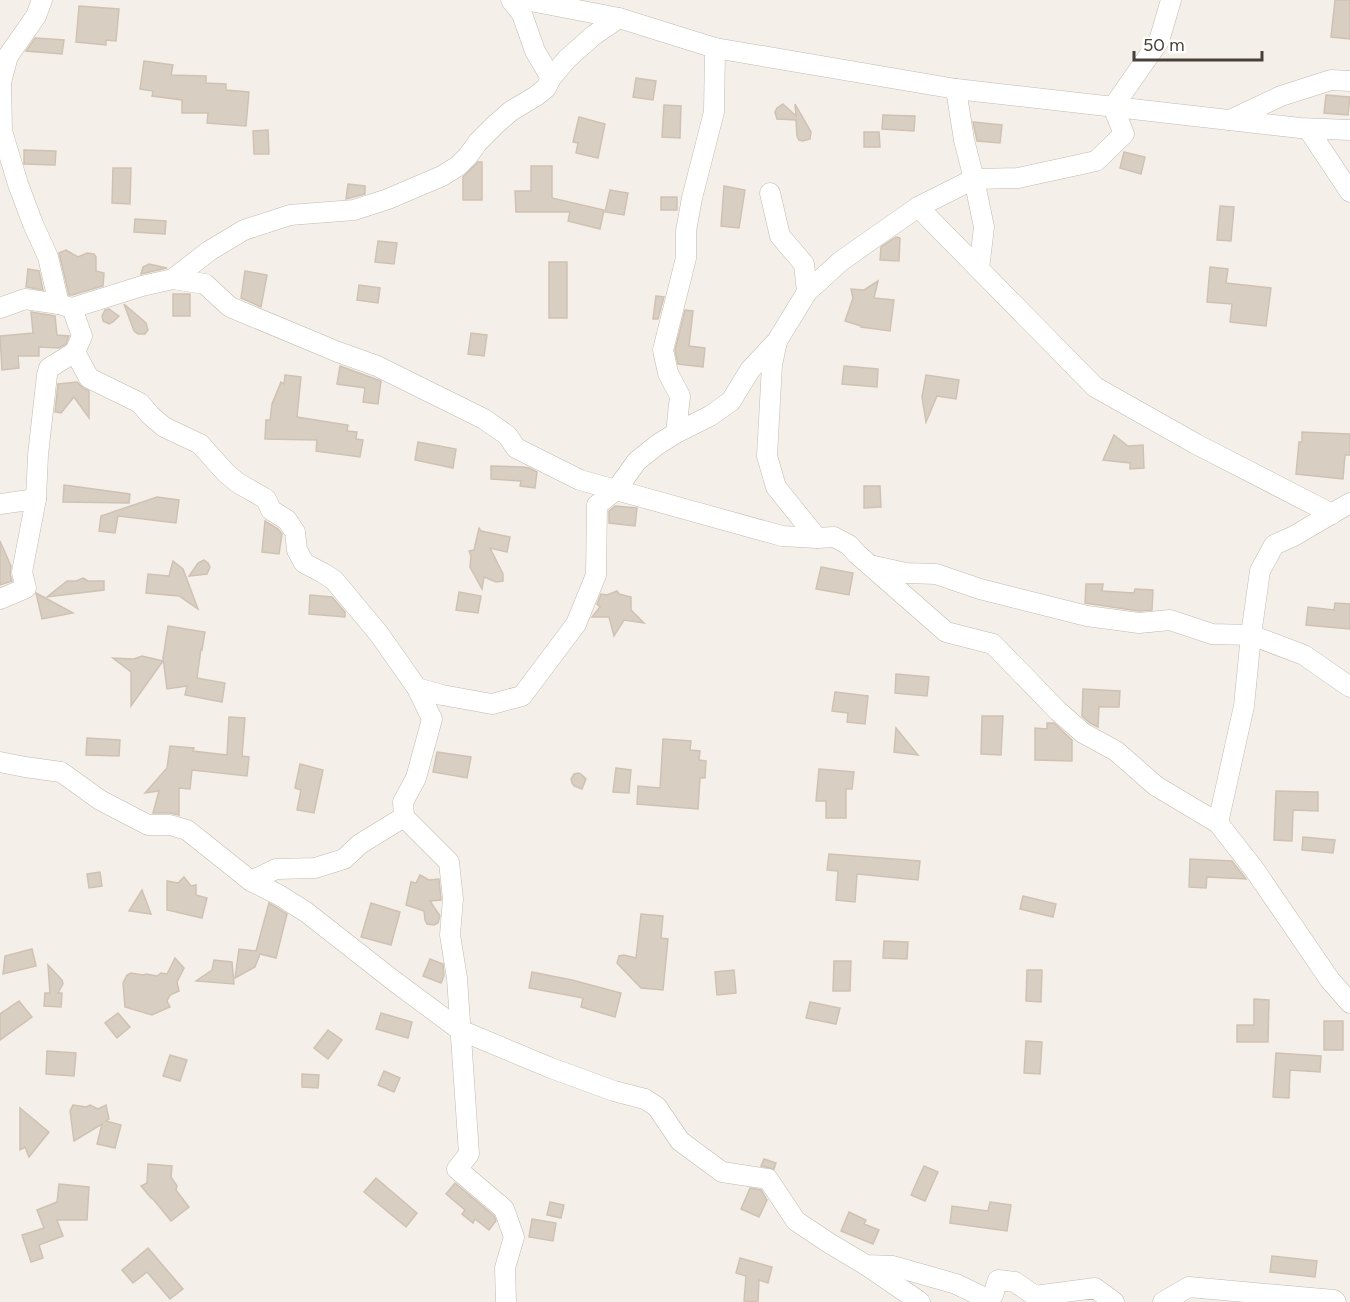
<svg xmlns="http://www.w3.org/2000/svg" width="1350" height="1302" viewBox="0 0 1350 1302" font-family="Figtree,sans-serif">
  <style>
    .building { fill: #d8cec2; stroke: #d0c2b3; stroke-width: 1.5 }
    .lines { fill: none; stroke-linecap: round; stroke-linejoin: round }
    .minor-casing { stroke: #c2baaf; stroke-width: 21 }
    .minor { stroke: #fff; stroke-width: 20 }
  </style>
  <rect width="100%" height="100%" fill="#f4f0e9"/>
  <g class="building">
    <polygon points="1335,0 1350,0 1350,39 1331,37"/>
    <polygon points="79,6 119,9 116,41 106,40 106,45 76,42"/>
    <polygon points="35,38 64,40 62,54 26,51"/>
    <polygon points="144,61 173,65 171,75 206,76 206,83 226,84 226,90 249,92 246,126 207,123 208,113 182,113 182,100 152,96 153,91 140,89"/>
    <polygon points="636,78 656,81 653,100 633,97"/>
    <polygon points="1326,95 1350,97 1348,115 1324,113"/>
    <polygon points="783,104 796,116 795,104 811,132 810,139 803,141 799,140 797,136 796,120 777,119 775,112 777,108"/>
    <polygon points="664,105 681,106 680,138 662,137"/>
    <polygon points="883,115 915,116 914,131 882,129"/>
    <polygon points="579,117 605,124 598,158 576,153 578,143 573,142"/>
    <polygon points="973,122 1002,125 1000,143 977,141"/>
    <polygon points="268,130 269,154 254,154 253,131"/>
    <polygon points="864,132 879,132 880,147 864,147"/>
    <polygon points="24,150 56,151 55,165 24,164"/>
    <polygon points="1124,152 1145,157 1141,174 1120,168"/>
    <polygon points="478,162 482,162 482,200 463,200 463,177"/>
    <polygon points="531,166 552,166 552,198 604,210 600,229 568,221 570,212 516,212 515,191 531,191"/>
    <polygon points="113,168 131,168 130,204 112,203"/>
    <polygon points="348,184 365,186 365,194 346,199"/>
    <polygon points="724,186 745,190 739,228 721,226"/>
    <polygon points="610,190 628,193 624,215 605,212"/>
    <rect x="661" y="197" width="16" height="13"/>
    <polygon points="1220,206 1234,207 1231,241 1217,240"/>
    <polygon points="135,219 166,221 165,234 134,232"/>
    <polygon points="896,237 900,238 899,261 880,260 881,247"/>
    <polygon points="378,241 397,243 394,264 375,262"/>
    <polygon points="66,250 78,257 87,253 94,254 96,257 96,271 104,273 103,286 72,295 69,295 59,253"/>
    <rect x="549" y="262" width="18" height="56"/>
    <polygon points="149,264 167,268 141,274 143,267"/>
    <polygon points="1210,267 1228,269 1226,283 1271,288 1266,326 1230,322 1232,304 1207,302"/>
    <polygon points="28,269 39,271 43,290 26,287"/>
    <polygon points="245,271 267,275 261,307 241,298"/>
    <polygon points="878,281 874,298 894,300 890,331 861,327 861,326 845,321 853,298 851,289 864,290"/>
    <polygon points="359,285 380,288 378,303 357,300"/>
    <rect x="173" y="294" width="17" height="22"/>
    <polygon points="656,296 664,297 658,319 653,319"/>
    <polygon points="124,304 146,323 148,330 145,334 138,334 134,331"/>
    <polygon points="109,309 119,316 113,322 109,324 103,321 102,316 105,310"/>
    <polygon points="685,310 693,311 689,346 705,348 703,367 678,364 675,350"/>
    <polygon points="31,312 55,316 57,335 69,336 66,344 59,348 39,347 39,356 18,356 19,368 2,370 0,336 33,333"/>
    <polygon points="471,333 487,335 484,356 468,354"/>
    <polygon points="340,366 381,381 378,404 363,402 365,388 337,384"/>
    <polygon points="844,366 878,369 877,387 842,384"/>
    <polygon points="285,375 301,377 297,417 348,425 347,431 357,432 356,439 363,440 360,457 316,451 317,440 265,439 266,420 270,420 272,404 281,382 284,384"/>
    <polygon points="926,375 959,380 956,399 937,396 926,422 922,397"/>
    <polygon points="77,382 83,388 89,391 89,418 74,397 61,413 55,412 58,384"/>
    <polygon points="1302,432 1350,434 1350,455 1345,455 1343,479 1296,474 1299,442 1302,442"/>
    <polygon points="1114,435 1128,446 1143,445 1144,468 1130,469 1130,463 1103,460"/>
    <polygon points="418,442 456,449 453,468 415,460"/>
    <polygon points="491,466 523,467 529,468 537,472 535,488 520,486 521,481 491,479"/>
    <polygon points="64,485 130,494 129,503 63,502"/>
    <polygon points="864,486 880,486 881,507 864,508"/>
    <polygon points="157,497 179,500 176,523 118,516 115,533 99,531 101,516"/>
    <polygon points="615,506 637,508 635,526 609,523 609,511"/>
    <polygon points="265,521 278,529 282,534 279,554 262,552"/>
    <polygon points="479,528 481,531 510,537 507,552 490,548 503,574 503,581 496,582 484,577 482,589 470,567 471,556 469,551 474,550"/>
    <polygon points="0,541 11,566 10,574 12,581 0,585"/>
    <polygon points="204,560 208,563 210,567 207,574 189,576 198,563"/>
    <polygon points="173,561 183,569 198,609 179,596 146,593 148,574 169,576"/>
    <polygon points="821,567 853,573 849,595 816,589"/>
    <polygon points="83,578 88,581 104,581 104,590 47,597 67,581 76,581"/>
    <polygon points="1086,584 1103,584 1102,591 1134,593 1135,589 1153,590 1152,610 1139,611 1085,603"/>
    <polygon points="617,591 619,594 631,597 631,610 644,623 624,620 614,636 609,617 592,617 600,607 597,604 601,594 607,595"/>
    <polygon points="459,592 481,596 478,613 456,610"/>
    <polygon points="36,593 73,613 42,619"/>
    <polygon points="310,595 332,597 345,612 345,617 309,614"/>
    <polygon points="1335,603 1350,604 1350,629 1306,625 1308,607 1334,610"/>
    <polygon points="168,626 205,632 202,650 201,649 197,678 225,683 222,702 185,695 187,686 167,689 163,658"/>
    <polygon points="142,656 163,661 131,706 131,672 113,658 134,659"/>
    <polygon points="896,674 929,677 927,696 895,693"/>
    <polygon points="1083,689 1120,691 1119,707 1099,707 1098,727 1090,723 1082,716"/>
    <polygon points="835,692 868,696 865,724 847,722 848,713 832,711"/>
    <polygon points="982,716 1003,716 1001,755 981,754"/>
    <polygon points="229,717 245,718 242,756 249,757 247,776 192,770 190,789 179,788 179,815 170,813 153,813 159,791 145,793 167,768 170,746 194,748 193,751 227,755"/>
    <polygon points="1047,723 1054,723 1072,740 1072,761 1035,760 1035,728 1047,729"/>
    <polygon points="896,728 918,755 894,752"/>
    <polygon points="87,738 120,740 119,756 86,755"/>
    <polygon points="663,739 691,741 690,750 700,751 699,760 706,761 705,778 700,778 698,809 637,804 638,786 660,788"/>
    <polygon points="437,752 471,757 467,778 433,772"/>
    <polygon points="300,764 323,770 314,813 297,810 301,790 295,788"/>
    <polygon points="616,768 631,770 629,793 613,792"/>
    <polygon points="819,769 854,772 852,789 846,789 846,818 826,818 826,801 816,801"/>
    <polygon points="579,773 582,775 586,779 582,789 574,786 572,783 571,779 574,774"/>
    <polygon points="1276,791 1318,792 1318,811 1293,810 1292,841 1274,840"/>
    <polygon points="1303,837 1335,840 1333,853 1302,850"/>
    <polygon points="829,854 920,861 918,880 857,874 855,902 836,900 838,871 827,870"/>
    <polygon points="1190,859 1232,861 1246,879 1207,877 1206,888 1189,887"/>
    <polygon points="100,872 102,886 89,888 87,874"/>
    <polygon points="420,875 429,880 439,879 441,900 430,901 440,916 438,923 434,925 427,924 425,920 424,911 406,905 411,882 416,883"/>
    <polygon points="184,877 191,886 196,885 196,895 207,898 202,918 167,910 167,881 178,883"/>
    <polygon points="142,890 151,914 129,911"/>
    <polygon points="1023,896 1056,904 1053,917 1020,909"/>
    <polygon points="269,903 287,914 276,958 260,954 255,967 235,978 239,949 256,951"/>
    <polygon points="371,903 400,912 391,945 361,937"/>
    <polygon points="641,914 663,916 661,938 668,939 663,990 641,988 617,963 619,956 624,955 636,958"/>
    <polygon points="884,941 908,942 907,959 883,958"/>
    <polygon points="32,949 36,966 3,974 5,956"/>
    <polygon points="175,958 184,968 177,982 179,991 170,995 167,1001 170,1007 152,1015 125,1007 123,983 127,975 131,973 143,975 146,974 157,976 161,973 167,974"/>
    <polygon points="430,959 443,964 444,976 441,983 423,976"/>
    <polygon points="214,960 232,962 234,984 196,981 212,970"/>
    <polygon points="834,961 851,961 850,991 833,991"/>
    <polygon points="48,965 62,980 63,984 58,993 62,993 61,1007 44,1006 45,993 50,993"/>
    <polygon points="734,970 736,993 717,995 715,972"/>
    <polygon points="1027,970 1042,970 1041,1002 1026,1001"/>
    <polygon points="532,972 572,980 621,993 615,1017 581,1007 583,998 529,988"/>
    <polygon points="1254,999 1269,1000 1268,1042 1237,1042 1237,1025 1254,1025"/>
    <polygon points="19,1001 32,1017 0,1040 0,1014"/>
    <polygon points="810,1002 840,1008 836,1024 806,1018"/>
    <polygon points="118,1013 130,1027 117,1038 105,1023"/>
    <polygon points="381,1013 412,1022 408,1038 376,1029"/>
    <rect x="1324" y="1021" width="19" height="29"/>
    <polygon points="328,1030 342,1040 328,1059 314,1048"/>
    <polygon points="1026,1041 1042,1042 1040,1074 1024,1073"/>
    <polygon points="47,1051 76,1053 74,1076 46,1074"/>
    <polygon points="1276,1053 1321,1056 1320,1072 1290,1070 1289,1098 1273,1097"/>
    <polygon points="170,1055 187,1060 180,1081 163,1076"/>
    <polygon points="384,1071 400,1078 394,1092 378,1085"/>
    <polygon points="302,1074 319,1075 318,1088 302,1087"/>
    <polygon points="73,1105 86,1107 90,1105 98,1109 106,1105 109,1119 106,1121 121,1125 115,1148 97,1144 102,1124 74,1141 70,1111"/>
    <polygon points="20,1108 49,1132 29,1157 25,1147 20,1150"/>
    <polygon points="764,1159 776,1163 774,1169 761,1166"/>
    <polygon points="148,1164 172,1166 171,1177 177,1186 176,1190 189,1207 171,1221 153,1199 151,1198 141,1186 147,1183"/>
    <polygon points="924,1166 938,1172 925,1201 911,1195"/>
    <polygon points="376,1178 417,1213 406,1227 364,1192"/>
    <polygon points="455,1183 494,1216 496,1221 489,1230 475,1219 473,1223 462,1214 465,1210 446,1194"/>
    <polygon points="59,1184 89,1187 87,1220 57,1220 63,1236 39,1245 43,1258 31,1262 22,1235 44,1228 37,1210 57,1202"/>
    <polygon points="750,1188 761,1190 767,1200 759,1217 741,1209"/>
    <polygon points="550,1202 564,1205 561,1218 547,1215"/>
    <polygon points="990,1202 1011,1205 1007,1231 950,1223 952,1206 988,1211"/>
    <polygon points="849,1212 866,1220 864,1224 879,1230 873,1244 841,1231"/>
    <polygon points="532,1219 556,1223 553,1241 529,1237"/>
    <polygon points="148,1248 183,1289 170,1299 147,1272 133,1283 122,1270"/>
    <polygon points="1272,1256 1317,1261 1315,1277 1270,1272"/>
    <polygon points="740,1258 772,1267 768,1283 759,1280 758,1302 744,1301 746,1276 736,1273"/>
  </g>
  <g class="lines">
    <g class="minor-casing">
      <g id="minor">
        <polyline points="42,0 36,16 8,56 1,82 2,131 18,184 33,224 48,257 59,304 72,308 142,286 173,279 205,284 230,307 338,352 377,366 484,419 507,435 516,448 580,480 782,536 817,538 834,537 849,545 857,554 946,632 993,644 1058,711 1083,733 1116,751 1156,786 1218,823 1254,869 1330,980 1350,1003"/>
        <polyline points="511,0 522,14 535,51 551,78"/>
        <polyline points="525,0 619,18 715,48 956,89 1300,128 1350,130"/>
        <polyline points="956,89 964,140 974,179 984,227 979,269 1095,387 1196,444 1332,514"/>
        <polyline points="1230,120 1281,96 1331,80 1350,81"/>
        <polyline points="1308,129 1350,192"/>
        <polyline points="770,193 780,236 804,264 807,292"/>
        <polyline points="979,269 918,207 974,179 1018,178 1096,161 1124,134 1113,107 1159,41 1171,0"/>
        <polyline points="173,279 209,251 244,230 290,215 354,210 388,199 442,176 458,166 468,156 478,142 496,124 511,111 536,96 546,88 551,78 567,59 594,35 619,18"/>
        <polyline points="0,308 25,299 59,304"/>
        <polyline points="72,308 82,336 75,352 89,378 140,403 150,415 164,427 200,444 226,473 238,483 266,499 271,510 287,520 295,532 297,550 304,563 323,573 334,580 379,634 417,688 432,719 416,778 403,802 404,817 360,844 344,859 315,868 276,869 251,881"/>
        <polyline points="777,341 772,365 767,456 776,487 817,538"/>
        <polyline points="676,433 710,416 731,401 750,370 777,341 807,292 841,261 918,207"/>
        <polyline points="0,504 36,499"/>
        <polyline points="874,566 906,573 936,574 980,589 1087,616 1139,623 1170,620 1212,634 1251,635 1304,655 1350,687"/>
        <polyline points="0,599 26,588 22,572 36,499 38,455 47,375 49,368 75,352"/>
        <polyline points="417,688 442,695 492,704 522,696 576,624 596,575 597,505 616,490 637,461 657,445 676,433 680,396 668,373 663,350 686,258 686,231 692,198 714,112 715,48"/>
        <polyline points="0,762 25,767 61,772 100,800 148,825 170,825 187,830 251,881 279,895 306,912 394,981 460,1030 551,1068 614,1091 645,1099 657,1107 680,1141 722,1172 768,1179 796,1221 829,1243 866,1265 893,1266 956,1284 985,1298 993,1295 998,1280 1015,1282 1035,1296 1095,1288 1114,1302"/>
        <polyline points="404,817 449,862 453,899 450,935 457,978 469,1154 457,1169 504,1209 514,1237 505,1268 506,1302"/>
        <polyline points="1218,823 1244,706 1251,635 1260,571 1274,545 1294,536 1350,503"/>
        <polyline points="866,1265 920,1302"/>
        <polyline points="1163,1302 1189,1287 1334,1300 1336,1302"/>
      </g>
    </g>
    <use href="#minor" class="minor"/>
  </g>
  <path d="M1134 51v9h128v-9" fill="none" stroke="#484038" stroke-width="3"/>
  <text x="1143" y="51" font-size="18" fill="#484038" stroke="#ffffff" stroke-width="4.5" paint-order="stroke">50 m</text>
</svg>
